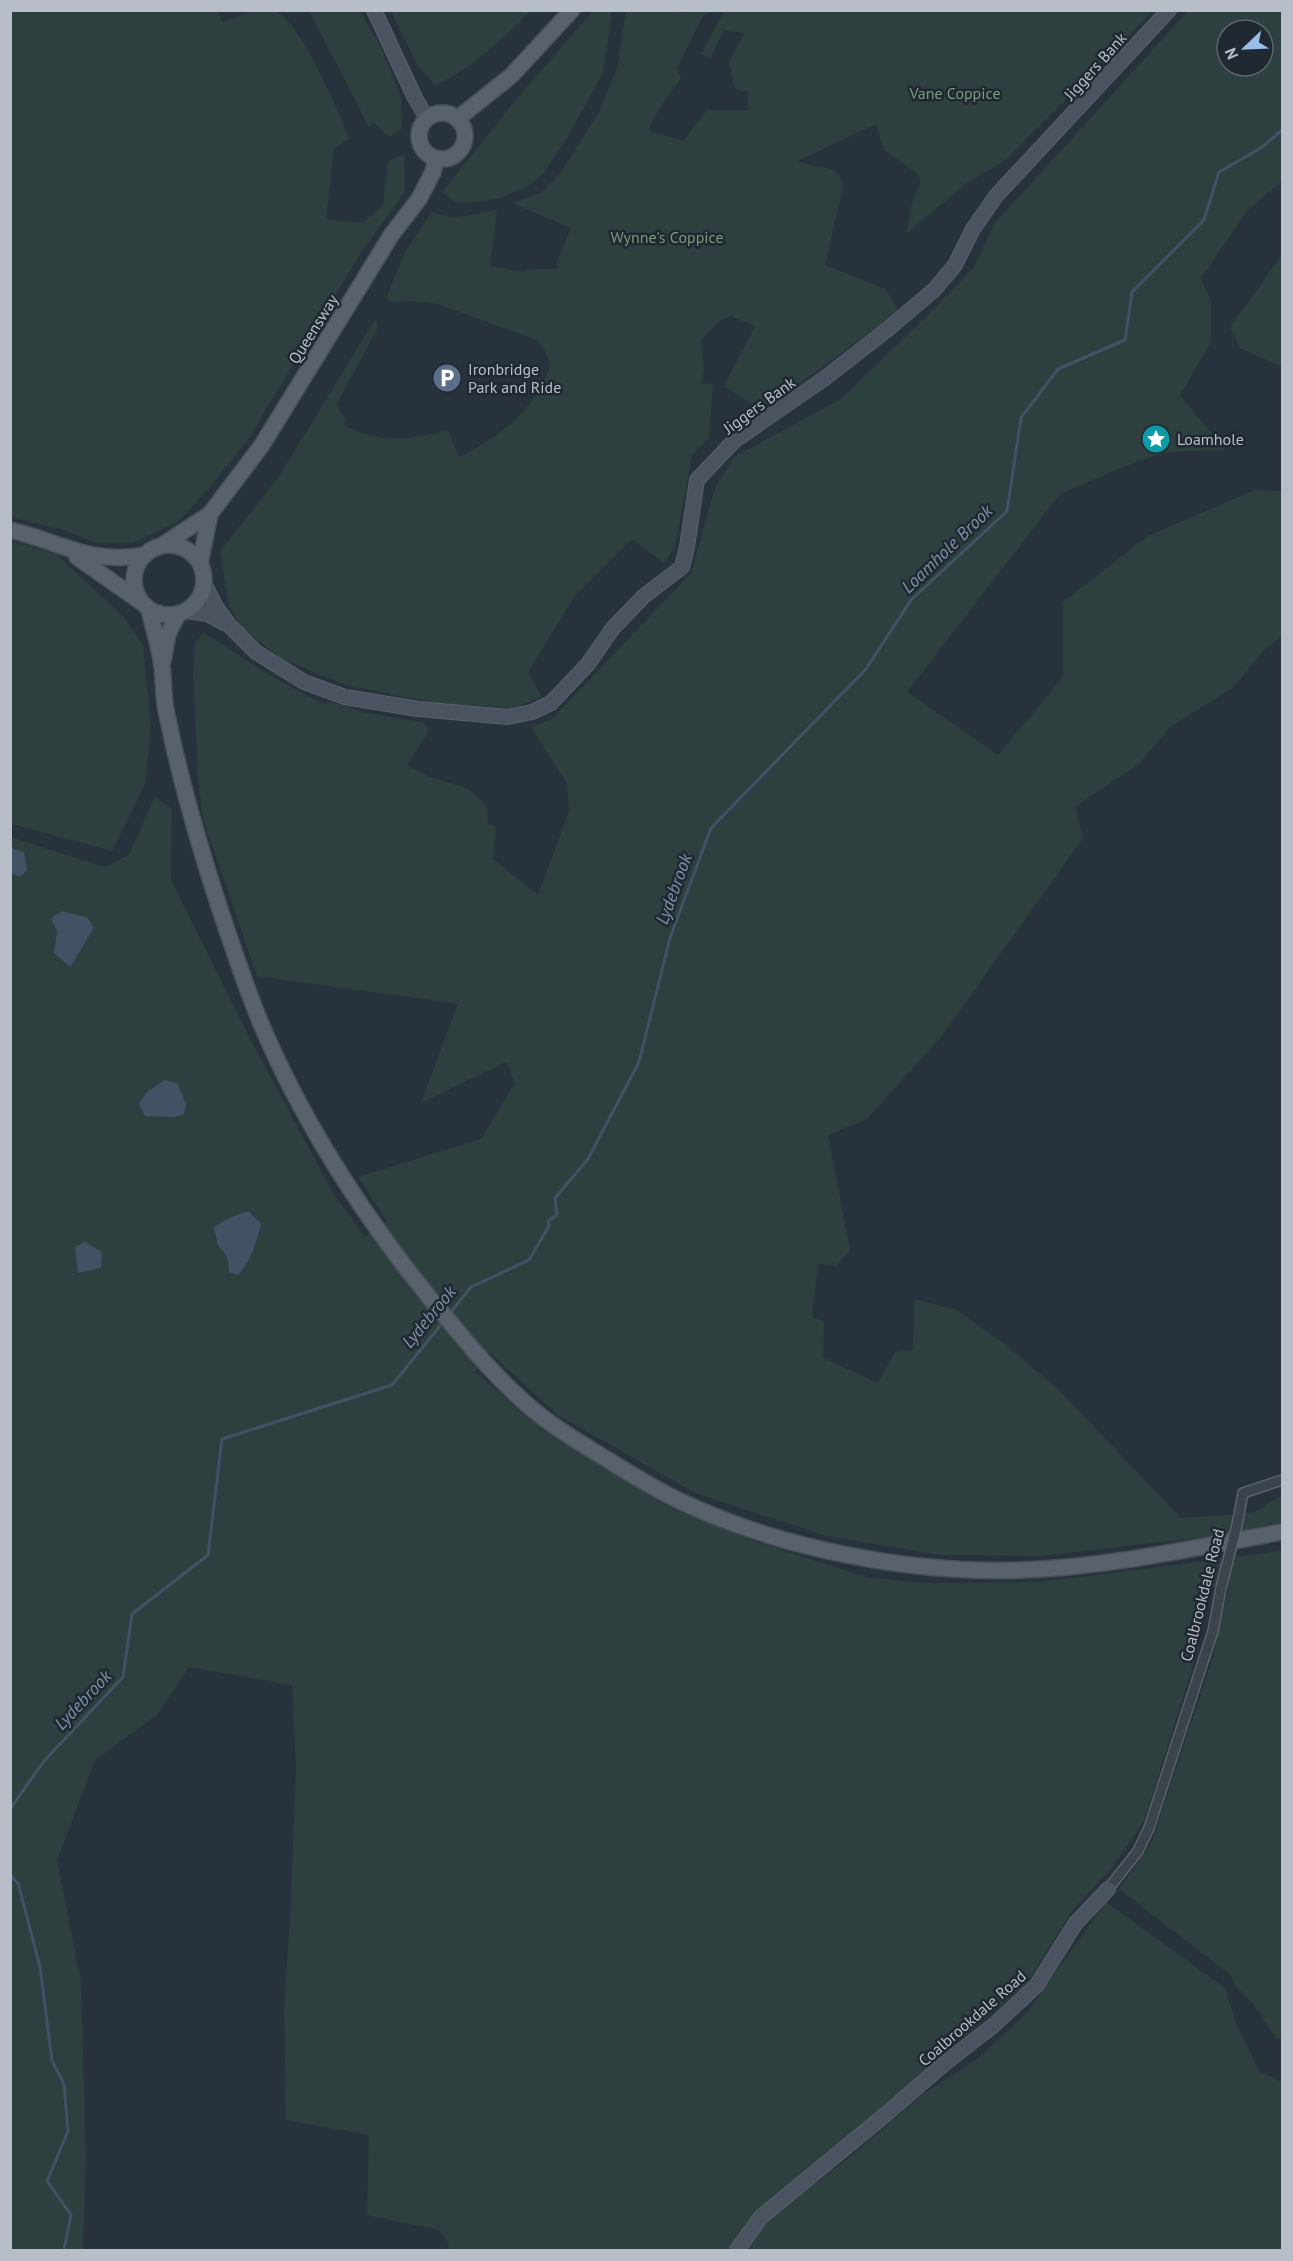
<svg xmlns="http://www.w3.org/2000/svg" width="1293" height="2261" viewBox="0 0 1293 2261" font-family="'PT Sans',sans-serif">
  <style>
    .green { fill: #2d403f; fill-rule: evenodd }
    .water { fill: #415264 }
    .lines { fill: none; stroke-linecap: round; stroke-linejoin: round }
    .stream { stroke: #415264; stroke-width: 3 }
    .street-casing { stroke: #59616a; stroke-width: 12 }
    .secondary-casing { stroke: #59616a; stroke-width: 16 }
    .primary-casing { stroke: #474f58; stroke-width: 18 }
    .street { stroke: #3b434c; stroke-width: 9 }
    .secondary { stroke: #4a535f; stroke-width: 14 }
    .primary { stroke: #59626c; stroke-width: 15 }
    .street-bridge-casing { stroke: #59616a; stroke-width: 12; stroke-linecap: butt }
    .street-bridge { stroke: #3b434c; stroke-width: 9 }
    .labels { text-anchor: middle; stroke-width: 5; stroke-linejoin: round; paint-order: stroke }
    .street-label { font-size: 16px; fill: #b7bec7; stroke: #202831 }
    .park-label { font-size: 16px; fill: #789a7e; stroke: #202831 }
    .poi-label { font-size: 16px; fill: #b7bec7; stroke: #202831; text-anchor: start }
    .water-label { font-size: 18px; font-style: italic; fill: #7c91a6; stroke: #202831 }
  </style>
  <rect width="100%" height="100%" fill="#28323c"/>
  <g class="green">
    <path d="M 11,10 L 218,11 L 222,22 C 238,17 254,8 271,10 C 300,15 337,111 350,138 L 334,148 L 326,219 L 363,223 L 383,205 L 388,161 L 404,154 L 405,192 L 362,251 L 247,441 L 209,488 L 179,521 L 133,543 L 96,543 L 64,530 L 11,517 Z"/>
    <polygon points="309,11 360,11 380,45 401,97 402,128 389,137 374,123 369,127"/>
    <path d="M 391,11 L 530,11 C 507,36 467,72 435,85 L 416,63 Z"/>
    <polygon points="593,11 612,11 603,73 567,138 542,175 528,186 498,199 467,203 455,202 442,192 520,95"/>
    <path d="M 626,11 L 674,11 L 676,13 L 712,11 L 702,17 L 677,69 L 681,78 C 670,95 654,112 649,131 L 683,141 L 707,110 L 748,110 L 748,92 L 735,89 L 729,62 L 744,33 L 724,30 L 711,58 L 701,54 L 724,11 L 1153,11 L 1007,159 L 967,183 L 906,234 L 912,203 L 921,181 L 918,174 L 884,150 L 876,124 L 798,161 C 817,171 838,160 843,186 L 825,265 L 885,289 L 899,311 L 799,384 L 760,409 L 724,386 L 755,326 L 731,316 L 721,320 L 701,340 L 704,370 L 701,384 L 713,383 L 709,438 L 692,455 L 675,547 L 664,563 L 632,539 L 575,596 L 528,672 L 542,697 L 512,708 L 436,703 L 346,685 L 282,659 L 243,629 L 229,606 L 220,551 L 278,478 L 376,318 L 378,328 L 337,403 L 339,411 L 346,418 L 343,425 C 380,443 409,441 448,430 L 459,457 C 493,441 527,416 544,381 C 545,377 549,372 549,368 C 551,357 543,348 537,340 L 438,304 L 413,301 L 392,302 L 386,298 L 405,252 L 432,212 L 454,218 L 497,210 L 490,266 L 524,272 L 530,269 L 558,269 L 557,262 L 571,228 L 512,203 L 541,193 L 559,175 L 599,112 L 617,69 Z"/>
    <path d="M 1188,11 L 1282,11 L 1282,181 L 1248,210 L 1201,278 L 1211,302 L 1211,342 L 1180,395 L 1225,450 L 1168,452 L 1138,461 L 1060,494 L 907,692 L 998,755 L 1063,677 L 1063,602 L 1148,536 L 1255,490 L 1282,491 L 1282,636 L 1266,648 L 1232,688 L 1170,727 L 1140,763 L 1075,807 L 1083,838 L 941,1037 L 867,1119 L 828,1135 L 850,1251 L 836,1266 L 818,1264 L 812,1318 L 824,1321 L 823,1358 L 878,1383 L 895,1352 L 913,1350 L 914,1299 L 957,1310 L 1007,1346 L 1058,1389 L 1181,1518 L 1253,1513 L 1282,1495 L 1282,1522 L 1222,1535 L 1041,1556 L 940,1555 L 826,1536 L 695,1493 L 558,1415 L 489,1352 L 475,1372 L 543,1430 L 668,1507 L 757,1542 L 866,1577 L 923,1583 L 1041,1582 L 1282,1551 L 1282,2040 L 1276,2038 L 1254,2005 L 1235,1985 L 1232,1976 L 1119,1889 L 1151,1844 L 1212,1660 L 1229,1586 L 1203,1589 L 1198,1650 L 1144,1821 L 1111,1869 L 1071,1912 L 1028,1982 L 809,2171 L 738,2238 L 730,2250 L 449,2250 L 448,2242 L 439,2230 L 367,2215 L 369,2135 L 286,2120 L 284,2008 L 290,1919 L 296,1768 L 292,1685 L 189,1667 L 157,1715 L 95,1760 L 57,1860 L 81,1982 L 86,2158 L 83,2250 L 11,2250 L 10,837 L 105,867 L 129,855 L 155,796 L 172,809 L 171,880 L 244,1027 L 333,1193 L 365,1237 L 387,1221 L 358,1177 L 481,1139 L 515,1083 L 506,1062 L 421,1103 L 458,1004 L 257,976 L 203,819 L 198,779 L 193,674 L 195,642 L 204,633 L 269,675 L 321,703 L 333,702 L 363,712 L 424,723 L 429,731 L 407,765 L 429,777 L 470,789 L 487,807 L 488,823 L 496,827 L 493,859 L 538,895 L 569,812 L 567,784 L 531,727 L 552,719 L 691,573 L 715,488 L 734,457 L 841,399 L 938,305 L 974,267 L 995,223 ZM 1227,30 L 1263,30 L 1263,66 L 1227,66 ZM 57,931 L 70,967 L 54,952 Z"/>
    <polygon points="1282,255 1282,367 1240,348 1230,327"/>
    <polygon points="10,541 56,554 124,617 143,645 151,727 145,784 112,851 11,824"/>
    <polygon points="1106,1902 1225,1988 1237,2025 1259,2071 1282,2082 1282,2250 747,2250 758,2234 760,2227 779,2211 850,2157 922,2095 977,2059 1026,2014"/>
  </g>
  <g class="water">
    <polygon points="11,848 24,852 27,870 20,877 11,873"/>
    <polygon points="62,911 87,917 94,928 70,967 54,953 57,931 51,918"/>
    <polygon points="165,1080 177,1083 186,1104 184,1114 175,1117 145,1116 139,1104 147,1092"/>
    <path d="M 248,1211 L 261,1224 C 256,1243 252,1260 238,1275 L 229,1272 C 229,1261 227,1253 218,1246 L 214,1227 L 229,1218 Z"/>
    <polygon points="85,1242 102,1252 101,1268 78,1273 75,1247"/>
  </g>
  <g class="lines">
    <g class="stream">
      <polyline points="450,1313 471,1287 529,1260 549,1226 548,1221 557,1215 555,1198 588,1159 639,1062 670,938 711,828 866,669 911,600 1007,511 1021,418 1058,369 1125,340 1132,292 1204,220 1219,172 1261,148 1282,130"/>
      <polyline points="10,1809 44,1761 123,1677 132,1614 208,1555 222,1439 392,1385 444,1321"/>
      <polyline points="10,1875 18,1883 40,1967 52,2061 64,2084 68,2131 47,2181 71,2215 64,2250"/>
    </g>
    <g class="street-casing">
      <g id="street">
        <polyline points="1237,1525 1243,1493 1282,1480"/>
        <polyline points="1108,1889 1138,1851 1149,1828 1213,1631 1221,1588"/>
      </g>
    </g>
    <g class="secondary-casing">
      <g id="secondary">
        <polyline points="374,10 415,98 427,118"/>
        <polyline points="204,583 216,607 229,625 256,652 304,682 345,697 418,709 508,717 532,712 551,703 588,664 613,628 644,596 682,567 687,547 697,480 734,441 825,378 888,329 935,289 955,265 973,229 996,196 1169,10"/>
        <polyline points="187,611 208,614 224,623"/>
        <polyline points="737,2250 761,2217 885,2115 944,2064 994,2025 1037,1985 1075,1924 1108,1889"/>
      </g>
    </g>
    <g class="primary-casing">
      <g id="primary">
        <circle cx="442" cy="136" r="23"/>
        <polyline points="457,119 512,75 572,10"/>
        <path d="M 10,530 C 62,542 88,565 145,555"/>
        <circle cx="169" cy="580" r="35"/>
        <polyline points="161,546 210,514 262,445 392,234 419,199 433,172 436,158"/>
        <polyline points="77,557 141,602"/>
        <polyline points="200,563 210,514"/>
        <path d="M 149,609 C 153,628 160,648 162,667 C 164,681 163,696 166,710 C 178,771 195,831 214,891 C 228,934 242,977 259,1019 C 306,1132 380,1242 460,1334 C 483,1362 509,1390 537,1413 C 559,1431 584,1445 608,1460 C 632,1475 656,1490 682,1502 C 781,1549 912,1574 1022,1570 C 1110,1567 1196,1547 1282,1532"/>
        <polyline points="163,661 168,634 178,614"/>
      </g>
    </g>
    <use href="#street" class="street"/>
    <use href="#secondary" class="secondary"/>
    <use href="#primary" class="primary"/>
    <g class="street-bridge-casing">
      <polyline id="street-bridge" points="1221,1588 1237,1525"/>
    </g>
    <use href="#street-bridge" class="street-bridge"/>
  </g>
  <defs>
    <g id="parking-disc" transform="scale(1.5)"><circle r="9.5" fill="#5c6f8a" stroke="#202831"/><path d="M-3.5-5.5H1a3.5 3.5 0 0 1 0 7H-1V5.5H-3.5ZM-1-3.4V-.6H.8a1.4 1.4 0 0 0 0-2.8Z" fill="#fff"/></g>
    <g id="sight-disc" transform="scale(1.5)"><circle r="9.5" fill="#0f9aa8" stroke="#202831"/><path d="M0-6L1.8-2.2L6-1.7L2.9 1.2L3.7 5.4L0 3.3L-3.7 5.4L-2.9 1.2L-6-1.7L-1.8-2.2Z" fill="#fff"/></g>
  </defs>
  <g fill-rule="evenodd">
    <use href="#parking-disc" x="447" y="378"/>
    <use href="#sight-disc" x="1156" y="439"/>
  </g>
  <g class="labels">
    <g class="street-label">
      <text transform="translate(1095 66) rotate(-48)" y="6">Jiggers Bank</text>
      <text transform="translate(313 329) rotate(-58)" y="6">Queensway</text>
      <text transform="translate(759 405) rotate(-36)" y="6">Jiggers Bank</text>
      <text transform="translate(1202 1595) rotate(-76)" y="6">Coalbrookdale Road</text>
      <text transform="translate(972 2018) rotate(-41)" y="6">Coalbrookdale Road</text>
    </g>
    <g class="park-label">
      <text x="955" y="99">Vane Coppice</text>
      <text x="667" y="243">Wynne's Coppice</text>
    </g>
    <g class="poi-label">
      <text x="468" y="375">Ironbridge<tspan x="468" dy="18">Park and Ride</tspan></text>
      <text x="1177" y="445">Loamhole</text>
    </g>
    <g class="water-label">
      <text transform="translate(947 549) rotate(-44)" y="6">Loamhole Brook</text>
      <text transform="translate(674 889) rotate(-70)" y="6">Lydebrook</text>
      <text transform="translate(429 1317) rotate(-51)" y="6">Lydebrook</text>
      <text transform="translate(83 1700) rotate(-47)" y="6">Lydebrook</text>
    </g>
  </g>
  <rect width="1293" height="2261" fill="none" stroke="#b7bec7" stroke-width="24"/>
  <g transform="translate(1245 48) rotate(247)"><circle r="28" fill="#202831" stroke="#5c646d" stroke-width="1.5"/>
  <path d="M0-4.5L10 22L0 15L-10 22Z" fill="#98beeb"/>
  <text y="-9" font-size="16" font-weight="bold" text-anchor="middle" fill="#b7bec7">N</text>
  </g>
</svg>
